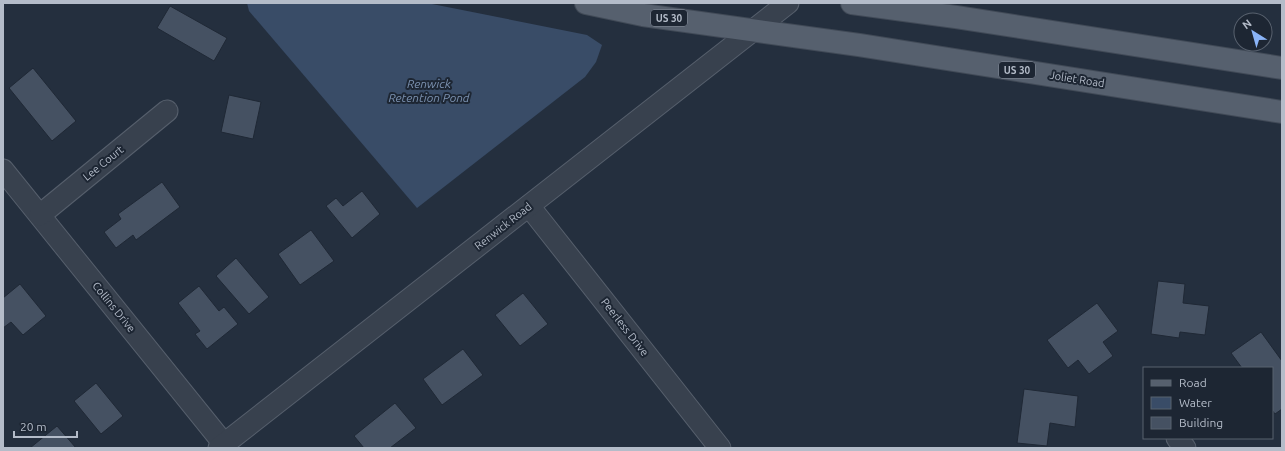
<svg xmlns="http://www.w3.org/2000/svg" width="1285" height="451" viewBox="0 0 1285 451" font-family="Ubuntu,sans-serif">
  <style>
    .water { fill: #394c67 }
    .building { fill: #455162; stroke: #1f2835 }
    .lines { fill: none; stroke-linecap: round; stroke-linejoin: round }
    .minor-casing { stroke: #565f6c; stroke-width: 23 }
    .major-casing { stroke: #414a57; stroke-width: 24 }
    .minor { stroke: #38414e; stroke-width: 21 }
    .major { stroke: #56606e; stroke-width: 22 }
    .labels { text-anchor: middle; stroke-width: 4; stroke-linejoin: round; paint-order: stroke }
    .shield { fill: #1d2633; stroke: #878f9c; stroke-width: 1 }
    .shield-label { font-size: 10px; font-weight: bold; fill: #b4bcc9 }
    .street-label { font-size: 11px; fill: #b4bcc9; stroke: #1d2633 }
    .water-label { font-size: 12px; font-style: italic; fill: #7c92b1; stroke: #1d2633 }
  </style>
  <rect width="100%" height="100%" fill="#242f3e"/>
  <polygon class="water" points="247,3 427,3 587,35 602,45 596,62 585,77 417,208 249,11"/>
  <g class="building">
    <polygon points="170,6 227,38 214,61 157,28"/>
    <polygon points="33,68 76,121 52,141 9,88"/>
    <polygon points="229,95 261,102 253,139 221,132"/>
    <polygon points="162,182 180,207 136,240 133,235 116,248 104,232 121,219 118,214"/>
    <polygon points="362,191 380,214 352,238 326,206 336,198 343,206"/>
    <polygon points="311,230 334,261 300,285 278,254"/>
    <polygon points="236,258 269,297 249,314 216,276"/>
    <polygon points="1158,281 1185,284 1183,303 1209,306 1205,335 1180,332 1179,338 1151,334"/>
    <polygon points="20,284 46,316 23,335 11,322 3,328 3,298"/>
    <polygon points="199,286 219,311 224,307 238,324 207,349 195,334 200,331 178,303"/>
    <polygon points="523,293 548,324 520,346 495,315"/>
    <polygon points="1097,303 1118,331 1103,342 1113,356 1089,374 1078,360 1068,368 1047,340"/>
    <polygon points="1261,332 1282,361 1282,409 1275,414 1272,410 1272,368 1242,368 1231,353"/>
    <polygon points="463,349 483,375 442,405 423,379"/>
    <polygon points="96,383 123,416 101,434 74,401"/>
    <polygon points="1024,389 1078,396 1075,427 1050,423 1047,446 1017,443"/>
    <polygon points="395,403 416,428 390,448 364,448 354,436"/>
    <polygon points="57,426 76,448 30,448"/>
  </g>
  <g class="lines">
    <g class="minor-casing">
      <g id="minor">
        <polyline points="3,170 224,444"/>
        <polyline points="529,206 720,448"/>
        <polyline points="40,215 167,111"/>
        <polyline points="1177,438 1185,448"/>
        <polyline points="219,448 788,3"/>
      </g>
    </g>
    <g class="major-casing">
      <g id="major">
        <polyline points="586,3 643,15 859,45 1282,112"/>
        <polyline points="852,3 956,17 1282,68"/>
      </g>
    </g>
    <use href="#minor" class="minor"/>
    <use href="#major" class="major"/>
  </g>
  <g class="labels">
    <g class="shield">
      <rect x="651" y="10" width="36" height="16" rx="3"/>
      <rect x="999" y="62" width="36" height="16" rx="3"/>
    </g>
    <g class="shield-label">
      <text x="669" y="22">US 30</text>
      <text x="1017" y="74">US 30</text>
    </g>
    <g class="street-label">
      <text transform="translate(1077 79) rotate(9)" y="4">Joliet Road</text>
      <text transform="translate(103 163) rotate(-39)" y="4">Lee Court</text>
      <text transform="translate(503 226) rotate(-38)" y="4">Renwick Road</text>
      <text transform="translate(114 307) rotate(51)" y="4">Collins Drive</text>
      <text transform="translate(625 327) rotate(52)" y="4">Peerless Drive</text>
    </g>
    <g class="water-label">
      <text x="429" y="88">Renwick<tspan x="429" dy="14">Retention Pond</tspan></text>
    </g>
  </g>
  <rect width="1285" height="451" fill="none" stroke="#b4bcc9" stroke-width="8"/>
  <rect x="1143" y="367" width="130" height="72" fill="#1d2633" stroke="#59626f"/>
  <rect x="1151" y="380" width="20" height="6" fill="#56606e" stroke="#59626f"/>
  <text x="1179" y="387" font-size="12" fill="#b4bcc9">Road</text>
  <rect x="1151" y="397" width="20" height="12" fill="#394c67" stroke="#59626f"/>
  <text x="1179" y="407" font-size="12" fill="#b4bcc9">Water</text>
  <rect x="1151" y="417" width="20" height="12" fill="#455162" stroke="#59626f"/>
  <text x="1179" y="427" font-size="12" fill="#b4bcc9">Building</text>
  <g transform="translate(1253 32) rotate(323)"><circle r="19" fill="#1d2633" stroke="#59626f"/>
  <path d="M0-3L7 15L0 10L-7 15Z" fill="#8ab4f8"/>
  <text y="-6" font-size="11" font-weight="bold" text-anchor="middle" fill="#b4bcc9">N</text>
  </g>
  <path d="M14 431v6h63v-6" fill="none" stroke="#b4bcc9" stroke-width="2"/>
  <text x="20" y="431" font-size="12" fill="#b4bcc9" stroke="#1d2633" stroke-width="3" paint-order="stroke">20 m</text>
</svg>
